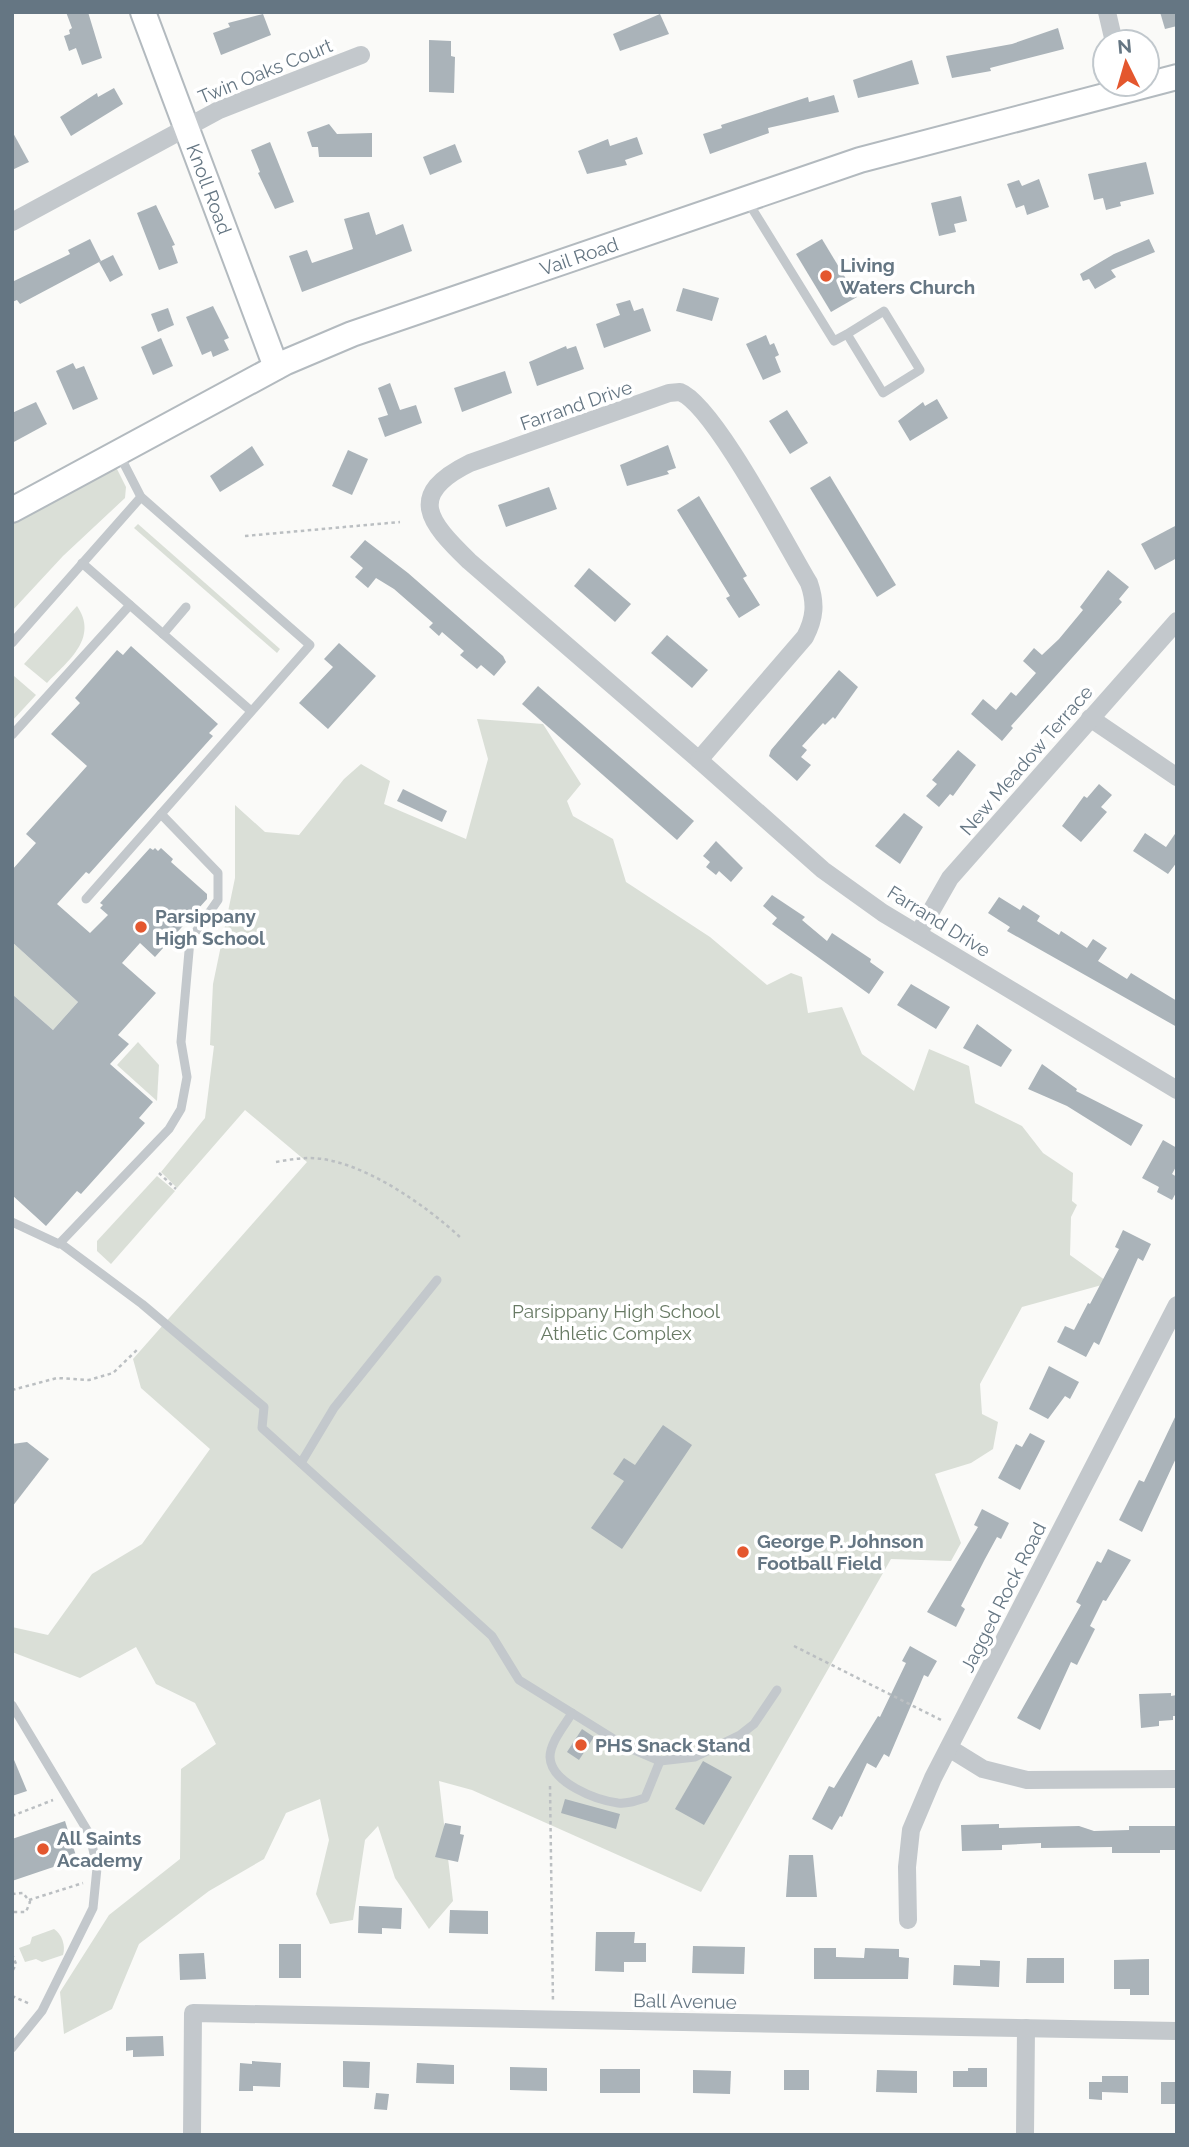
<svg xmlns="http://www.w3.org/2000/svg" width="1189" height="2147" viewBox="0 0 1189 2147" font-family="Raleway,sans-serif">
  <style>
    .green { fill: #dadfd7 }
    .building { fill: #aab3b9 }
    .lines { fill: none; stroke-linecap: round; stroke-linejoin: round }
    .secondary-casing { stroke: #b3babf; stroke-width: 28 }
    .path { stroke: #bbbfc2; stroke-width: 2.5; stroke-dasharray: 3.5 3.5; stroke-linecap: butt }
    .lane { stroke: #c3c8cc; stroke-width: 9 }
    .street { stroke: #c3c8cc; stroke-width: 18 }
    .secondary { stroke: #fff; stroke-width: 24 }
    .poi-dot { fill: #e4572e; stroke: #fff; stroke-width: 2.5 }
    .labels { text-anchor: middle; stroke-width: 7; stroke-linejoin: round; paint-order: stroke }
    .street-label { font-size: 19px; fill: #657683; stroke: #fff }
    .poi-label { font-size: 19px; font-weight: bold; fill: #657683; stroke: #fff; text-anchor: start }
    .park-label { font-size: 19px; fill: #687a64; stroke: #fff }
  </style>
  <rect width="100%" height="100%" fill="#fafaf8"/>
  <g class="green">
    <polygon points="115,465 126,487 125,498 63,556 12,611 12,522"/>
    <polygon points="138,524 280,649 277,653 134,528"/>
    <path d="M 77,606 C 99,638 68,661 47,683 L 24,664 Z"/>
    <polygon points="14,676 36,695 12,721 12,677"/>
    <polygon points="477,719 543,724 581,784 567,801 573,816 613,839 626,882 710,937 767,985 791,973 802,977 808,1013 842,1007 862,1054 914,1091 929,1049 969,1066 975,1103 1022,1126 1043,1153 1073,1173 1072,1201 1077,1205 1071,1217 1070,1255 1109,1283 1022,1307 980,1384 982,1414 998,1422 993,1449 971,1463 935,1474 961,1543 951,1561 891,1559 701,1892 472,1790 439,1781 453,1901 429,1929 395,1878 378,1826 365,1840 353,1920 330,1924 316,1894 329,1840 320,1799 286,1813 264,1859 209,1891 139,1944 112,2009 64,2034 60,1992 109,1915 180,1859 181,1769 216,1744 195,1703 156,1684 136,1647 80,1678 12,1652 12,1627 48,1635 92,1574 142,1544 210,1449 141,1388 133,1359 307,1162 245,1110 177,1188 161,1172 205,1118 214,1046 210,1045 213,984 235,878 235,805 265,832 299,835 344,779 361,764 390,781 384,804 466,839 488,759"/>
    <polygon points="12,942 78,1002 53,1030 12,994"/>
    <polygon points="138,1042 159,1065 157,1101 117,1065"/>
    <polygon points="157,1176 175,1191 111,1264 97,1251 97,1241"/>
    <path d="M 54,1929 C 62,1934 66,1946 63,1955 L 42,1962 L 36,1959 L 25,1962 L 19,1948 L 30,1944 L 32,1937 Z"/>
  </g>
  <g class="building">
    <polygon points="66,12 88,12 102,58 82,65 76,48 69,51 64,36 70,34 69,30 72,28"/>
    <polygon points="1160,12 1177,12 1177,26 1165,29"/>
    <polygon points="263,14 271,35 221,55 213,33 230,27 228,23"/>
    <polygon points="660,14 669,34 620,51 613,34"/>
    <polygon points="1058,28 1064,49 990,68 991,71 952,78 946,56 1012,44"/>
    <polygon points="429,40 451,41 451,56 455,57 454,93 429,92"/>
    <polygon points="912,60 919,84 858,98 853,80"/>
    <polygon points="114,88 123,104 71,136 60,117 97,93 98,97"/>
    <polygon points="834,95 839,112 768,128 769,133 710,154 703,134 722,128 721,125 808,97 809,102"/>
    <polygon points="329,124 337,134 372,133 372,157 319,157 318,147 312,147 307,132"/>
    <polygon points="12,131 29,162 12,170"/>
    <polygon points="637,137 643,154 625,160 627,165 587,174 578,151 608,139 610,146"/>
    <polygon points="270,142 294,202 275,209 258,173 260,172 251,150"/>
    <polygon points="455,144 462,162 430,175 423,157"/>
    <polygon points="1146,162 1154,194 1120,202 1121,206 1106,210 1103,198 1094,200 1088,174"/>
    <polygon points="1039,179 1049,207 1027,215 1024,205 1016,208 1007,184 1019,180 1022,186"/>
    <polygon points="961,196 967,221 954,224 956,232 939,236 931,203"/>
    <polygon points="156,205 175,245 172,246 178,263 159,270 137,213"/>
    <polygon points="369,212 376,235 403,224 412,251 302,292 289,256 307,250 312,263 353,249 344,219"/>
    <polygon points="90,239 101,261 20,304 17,300 12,302 12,282 70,254 68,250"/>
    <polygon points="822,239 857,297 831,312 796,254"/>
    <polygon points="1149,239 1155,252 1111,270 1116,277 1095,289 1089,279 1083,281 1080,274 1114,254"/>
    <polygon points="113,255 123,275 110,282 99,262"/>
    <polygon points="683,288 719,298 712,321 676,311"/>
    <polygon points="630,300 634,311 643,308 651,331 604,348 596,324 620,315 616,304"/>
    <polygon points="213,306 229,338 224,340 229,350 213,357 211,351 202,355 186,317"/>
    <polygon points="168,308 174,325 158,332 151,314"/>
    <polygon points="766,335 770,345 774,343 779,355 775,357 781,372 763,380 746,344"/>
    <polygon points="161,338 173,366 153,375 141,347"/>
    <polygon points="566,346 567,349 576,346 584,369 537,386 529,362"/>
    <polygon points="73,363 76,369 84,366 98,399 73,410 56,371"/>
    <polygon points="505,371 512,393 462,412 454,388"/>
    <polygon points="390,383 400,410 416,405 422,423 385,437 378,418 388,415 378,388"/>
    <polygon points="937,399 948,418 910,441 898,421 923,402 925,406"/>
    <polygon points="36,402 47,424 12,443 12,413"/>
    <polygon points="787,410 808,443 790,454 769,421"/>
    <polygon points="668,445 676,468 667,471 669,474 627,486 620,465"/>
    <polygon points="252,446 264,465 220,492 210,476"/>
    <polygon points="348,450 368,459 352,495 332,486"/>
    <polygon points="830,476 896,585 877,597 810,488"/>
    <polygon points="549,487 557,509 506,527 498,505"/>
    <polygon points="699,496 747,576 743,578 760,605 739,618 726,598 730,596 677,510"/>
    <polygon points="1177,525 1177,558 1155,570 1141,544"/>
    <polygon points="365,540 408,573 503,656 506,662 494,676 481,665 477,669 460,655 464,651 442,632 439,636 429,627 433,623 394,589 376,578 368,588 355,577 363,568 350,557"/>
    <polygon points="589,568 631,604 615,622 574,586"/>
    <polygon points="1108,570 1129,587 1119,599 1122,602 1011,726 1013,728 1002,741 971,714 983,699 996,710 1011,692 1016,696 1036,673 1023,661 1034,648 1042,655 1059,639 1083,610 1080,607"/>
    <polygon points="667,635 708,670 692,688 651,653"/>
    <polygon points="339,643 376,676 328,729 299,703 333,667 324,659"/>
    <polygon points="131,646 218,724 209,733 213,736 89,874 86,872 57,904 90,933 108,915 100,908 103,905 100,903 150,848 153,850 155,848 158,851 161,848 173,859 171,862 207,894 207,899 155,957 140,943 122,963 156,993 118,1035 129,1044 110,1064 153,1102 139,1118 145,1123 81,1194 77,1191 46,1226 12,1195 12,994 53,1030 78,1002 12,942 12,870 36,843 26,834 87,766 51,734 80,703 75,698 117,650 123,655"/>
    <polygon points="839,670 858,687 835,719 833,717 825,725 823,723 802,746 807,750 801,757 811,765 797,781 769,756 771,750"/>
    <polygon points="538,686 694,821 677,840 522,704"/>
    <polygon points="958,750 976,765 953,796 950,794 939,807 926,796 937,784 932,780"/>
    <polygon points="1099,784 1112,795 1101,807 1107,812 1081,842 1062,826 1084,796 1087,798"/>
    <polygon points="403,789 447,811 442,822 397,801"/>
    <polygon points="904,813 923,827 900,864 875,846"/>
    <polygon points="1177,831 1177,862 1168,874 1133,851 1145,833 1166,847"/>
    <polygon points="716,841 743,868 731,882 719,871 716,875 706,867 710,862 703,856"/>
    <polygon points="772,895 805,917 802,920 827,941 832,933 871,959 870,962 884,972 869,994 772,924 777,918 763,906"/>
    <polygon points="999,897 1020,910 1023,905 1040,916 1037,921 1059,935 1061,931 1087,948 1093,939 1107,948 1098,961 1127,979 1131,973 1177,1001 1177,1027 1007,931 1010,927 988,913"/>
    <polygon points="911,984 950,1007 936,1029 897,1005"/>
    <polygon points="977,1024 1012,1050 1001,1067 963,1048"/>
    <polygon points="1042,1064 1077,1089 1076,1091 1143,1125 1131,1146 1067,1106 1028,1089"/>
    <polygon points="1163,1140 1177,1148 1177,1165 1172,1174 1177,1177 1177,1191 1172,1200 1157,1192 1159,1187 1142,1178"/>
    <polygon points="1123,1230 1151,1244 1143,1261 1138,1258 1099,1345 1094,1342 1086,1357 1057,1342 1065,1326 1074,1330 1088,1303 1090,1304 1119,1249 1115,1247"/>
    <polygon points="1049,1366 1079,1382 1070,1399 1065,1396 1048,1419 1029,1409"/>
    <polygon points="1177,1413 1177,1456 1142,1532 1119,1520 1139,1480 1144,1482"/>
    <polygon points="663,1425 692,1445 622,1549 591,1528 624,1481 613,1474 624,1458 635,1465"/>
    <polygon points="1030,1433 1045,1441 1020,1490 998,1478 1016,1444 1022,1447"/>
    <polygon points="27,1442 49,1459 12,1507 12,1444"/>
    <polygon points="982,1509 1009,1523 1001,1539 997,1537 985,1559 961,1606 965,1609 956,1627 927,1612 978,1527 974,1525"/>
    <polygon points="1108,1549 1131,1560 1106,1601 1103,1600 1090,1626 1095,1629 1077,1665 1071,1662 1040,1730 1017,1718 1081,1605 1076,1602 1097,1561 1101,1563"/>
    <polygon points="910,1646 937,1661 928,1677 924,1675 889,1757 884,1754 876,1768 867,1763 842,1817 840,1816 832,1830 812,1819 829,1786 834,1788 878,1716 880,1717 906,1663 902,1661"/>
    <polygon points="1171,1693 1171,1696 1177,1695 1177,1716 1173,1716 1173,1720 1159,1721 1159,1726 1141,1728 1139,1694"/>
    <polygon points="582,1729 594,1737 579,1760 567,1752"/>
    <polygon points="12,1755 27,1791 12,1796"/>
    <polygon points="703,1761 732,1777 704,1825 675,1809"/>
    <polygon points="565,1799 620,1814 616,1829 561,1813"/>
    <polygon points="65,1821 77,1859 12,1881 12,1839"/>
    <polygon points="445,1823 461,1826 460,1834 464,1835 458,1862 435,1857"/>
    <polygon points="999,1824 999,1828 1079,1826 1094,1831 1129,1830 1129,1826 1175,1826 1175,1850 1160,1850 1160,1853 1112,1853 1112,1847 1041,1848 1041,1843 1002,1845 1002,1850 962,1851 961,1825"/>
    <polygon points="789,1855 813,1855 817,1897 786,1897"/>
    <polygon points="359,1906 402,1908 401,1929 382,1928 382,1934 358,1933"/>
    <polygon points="450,1910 488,1911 488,1934 449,1933"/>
    <polygon points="596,1932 635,1932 634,1943 646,1943 646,1962 624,1962 624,1972 595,1971"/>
    <rect x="279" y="1944" width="22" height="34"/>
    <polygon points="693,1946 745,1947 744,1974 692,1973"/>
    <polygon points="814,1948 836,1948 836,1957 864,1958 865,1948 899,1949 899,1957 909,1958 908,1979 814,1979"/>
    <polygon points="204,1953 206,1979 180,1980 179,1954"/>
    <polygon points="1027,1958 1064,1958 1064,1983 1026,1983"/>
    <polygon points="1149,1959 1149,1995 1130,1995 1130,1989 1114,1989 1114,1960"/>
    <polygon points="980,1960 1000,1961 999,1987 953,1985 954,1965 980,1966"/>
    <polygon points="163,2036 164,2056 133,2057 133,2050 126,2051 126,2037"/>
    <polygon points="252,2061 281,2063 280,2087 253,2086 253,2091 239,2091 240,2063 252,2064"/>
    <polygon points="343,2061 370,2062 369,2088 343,2087"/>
    <polygon points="417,2063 454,2065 454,2084 416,2083"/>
    <polygon points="510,2067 547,2068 547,2091 510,2090"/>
    <polygon points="968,2068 987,2068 987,2087 953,2087 953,2071 968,2071"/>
    <rect x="600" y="2069" width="40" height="24"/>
    <polygon points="693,2070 731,2071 730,2094 693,2093"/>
    <rect x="784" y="2070" width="25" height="20"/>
    <polygon points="877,2070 917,2071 917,2093 876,2092"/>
    <polygon points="1102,2076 1128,2076 1128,2093 1102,2092"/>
    <polygon points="1089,2082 1102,2082 1102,2100 1089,2099"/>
    <rect x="1161" y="2082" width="16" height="22"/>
    <polygon points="376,2093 389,2094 387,2110 374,2109"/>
  </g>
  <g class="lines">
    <g class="secondary-casing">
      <g id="secondary">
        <path id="s1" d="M 143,12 L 276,367"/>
        <path id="s2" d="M 12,510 L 286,362 L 352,334 L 860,160 L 1177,77"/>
      </g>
    </g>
    <g class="path">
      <polyline points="245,536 400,522"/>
      <path d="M 276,1162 C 287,1160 298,1158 309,1158 C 360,1158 427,1206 462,1239"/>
      <polyline points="159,1173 176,1189"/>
      <polyline points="12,1390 57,1378 89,1380 113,1373 139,1348"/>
      <polyline points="794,1646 943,1721"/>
      <polyline points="550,1786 553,2003"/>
      <polyline points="12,1816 53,1800"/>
      <polyline points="12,1894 23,1893 30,1902 26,1912 12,1912"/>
      <polyline points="29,1900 83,1883"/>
      <polyline points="12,1954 16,1964 12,1972"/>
      <polyline points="12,1996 30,2004"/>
    </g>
    <g class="lane">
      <polyline points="748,202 834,341 847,334 883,393 920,370 884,311 847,334"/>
      <polyline points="82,563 251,711"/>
      <polyline points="163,634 186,607"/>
      <polyline points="12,643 141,497"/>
      <polyline points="12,735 130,605"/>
      <polyline points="86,899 310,645 141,497 120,456"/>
      <polyline points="12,1222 59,1244 169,1129 181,1109 187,1077 181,1042 190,940 218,900 218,873 161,814"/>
      <polyline points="60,1243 142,1304 264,1407 262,1428 492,1636 519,1680 625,1746 660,1761 695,1757 740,1735 754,1724 777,1690"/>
      <polyline points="301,1463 334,1408 437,1280"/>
      <polyline points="12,1705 90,1835 97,1868 93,1908 42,2011 12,2048"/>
      <path d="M 572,1713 C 565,1725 550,1742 550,1757 C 551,1783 596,1800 618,1803 C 628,1804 636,1801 645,1798 L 660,1761"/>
    </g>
    <g class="street">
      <polyline points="1107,12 1114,42"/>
      <polyline points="12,222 219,110 361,55"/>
      <path d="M 680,392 C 714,405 786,545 809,583 C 816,603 815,618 805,637 L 699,760 L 469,561 C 429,522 405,495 470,463 L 669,393 Z"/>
      <polyline points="1090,718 1177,777"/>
      <polyline points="699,760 823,870 883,913 1177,1090"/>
      <polyline points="918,934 950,878 1177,621"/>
      <polyline points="949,1748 983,1769 1027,1780 1177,1779"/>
      <polyline points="908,1920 907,1867 911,1830 933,1778 1177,1305"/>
      <polyline points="192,2135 193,2013 1177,2031"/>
      <polyline points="1025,2135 1026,2028"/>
    </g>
    <use href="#secondary" class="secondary"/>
  </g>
  <g class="poi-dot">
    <circle cx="826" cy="276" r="7"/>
    <circle cx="141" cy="927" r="7"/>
    <circle cx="743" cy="1552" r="7"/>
    <circle cx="581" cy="1745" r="7"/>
    <circle cx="43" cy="1849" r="7"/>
  </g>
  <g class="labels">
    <g class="street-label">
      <text transform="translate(265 71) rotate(-22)" y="7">Twin Oaks Court</text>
      <text dy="7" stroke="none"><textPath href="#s1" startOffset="189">Knoll Road</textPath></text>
      <text dy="7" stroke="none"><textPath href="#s2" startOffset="623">Vail Road</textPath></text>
      <text transform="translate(576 405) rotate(-19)" y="7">Farrand Drive</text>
      <text transform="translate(1026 760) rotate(-49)" y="7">New Meadow Terrace</text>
      <text transform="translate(939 921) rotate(32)" y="7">Farrand Drive</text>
      <text transform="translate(1003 1597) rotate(-63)" y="7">Jagged Rock Road</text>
      <text transform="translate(685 2001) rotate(1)" y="7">Ball Avenue</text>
    </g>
    <g class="poi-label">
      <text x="840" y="272">Living<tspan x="840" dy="22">Waters Church</tspan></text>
      <text x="155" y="923">Parsippany<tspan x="155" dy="22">High School</tspan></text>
      <text x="757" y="1548">George P. Johnson<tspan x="757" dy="22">Football Field</tspan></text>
      <text x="595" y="1752">PHS Snack Stand</text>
      <text x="57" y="1845">All Saints<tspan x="57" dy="22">Academy</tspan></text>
    </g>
    <g class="park-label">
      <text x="616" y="1318">Parsippany High School<tspan x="616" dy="22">Athletic Complex</tspan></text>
    </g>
  </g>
  <rect width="1189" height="2147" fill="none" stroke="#657683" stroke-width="28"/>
  <g transform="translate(1126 63) rotate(355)"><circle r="33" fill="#ffffff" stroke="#c1c8cd" stroke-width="2"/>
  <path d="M0-5L12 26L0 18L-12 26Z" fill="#e4572e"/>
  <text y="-10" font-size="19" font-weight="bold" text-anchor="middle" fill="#657683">N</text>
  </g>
</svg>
